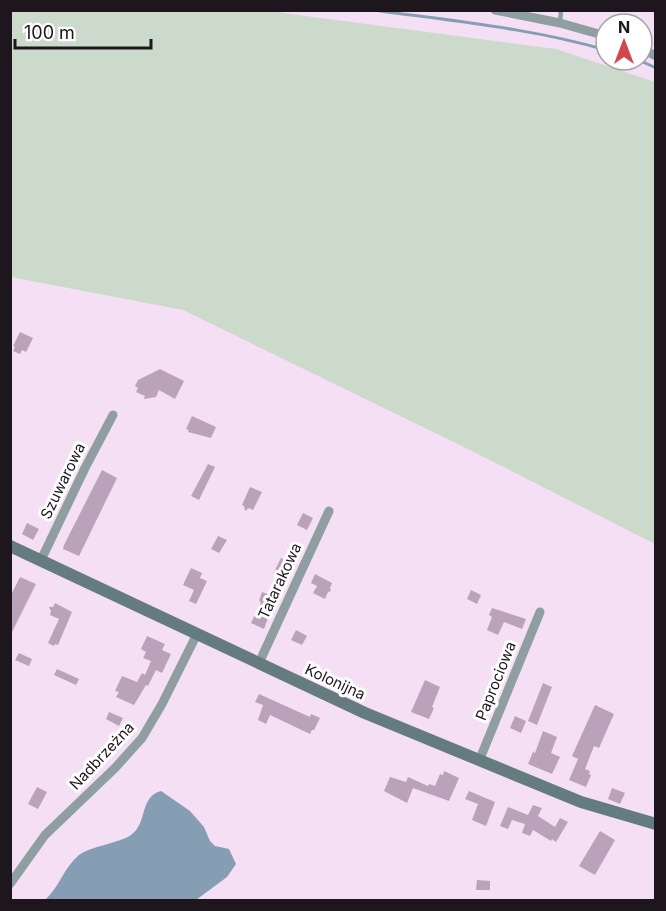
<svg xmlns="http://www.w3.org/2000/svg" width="666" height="911" viewBox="0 0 666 911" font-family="Inter,sans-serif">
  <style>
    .green { fill: #cbdaca }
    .water { fill: #869eb3 }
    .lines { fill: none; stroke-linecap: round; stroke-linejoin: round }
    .stream { stroke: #869eb3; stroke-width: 3 }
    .building { fill: #baa3ba }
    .lane { stroke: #8e9ea1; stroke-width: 4.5 }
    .street { stroke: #8e9ea1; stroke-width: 9 }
    .secondary { stroke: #647b7f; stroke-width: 12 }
    .labels { text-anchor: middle; stroke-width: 6; stroke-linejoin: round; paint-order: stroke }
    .street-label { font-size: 15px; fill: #1d161d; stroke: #fff }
  </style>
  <rect width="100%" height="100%" fill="#f4dff4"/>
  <polygon class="green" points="10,11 268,11 556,49 655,82 655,544 470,450 183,310 11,277"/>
  <path class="water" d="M 161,791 L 190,811 L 204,827 L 210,841 L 215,846 L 229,849 L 236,864 L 227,877 L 196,900 L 45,900 C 59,888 64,867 79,855 C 91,846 120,843 131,835 C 148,823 139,797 161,791 Z"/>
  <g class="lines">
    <g class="stream">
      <path d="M 373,10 C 452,21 530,28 606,50"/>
      <polyline points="639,60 656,68"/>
    </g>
  </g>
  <g class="building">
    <polygon points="20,332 33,338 26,352 22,350 20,354 13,351 15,347 13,346"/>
    <polygon points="160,369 184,381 175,399 159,390 156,397 144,399 145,396 136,392 138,388 135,386 138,380"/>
    <polygon points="192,416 216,427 211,438 188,432 189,430 186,429"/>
    <polygon points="208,464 215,467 199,500 191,496"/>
    <polygon points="102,470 117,478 79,556 63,549 64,545"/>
    <polygon points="250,487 262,492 253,510 249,508 245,511 244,506 242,505"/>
    <polygon points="303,513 313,518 307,530 297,525"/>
    <polygon points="27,523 39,529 33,540 22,534"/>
    <polygon points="218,536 227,540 219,553 211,549"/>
    <polygon points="281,558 291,563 283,579 273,574"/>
    <polygon points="191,568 202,573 200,578 207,581 196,604 189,601 194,590 183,585"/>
    <polygon points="315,574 332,583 330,588 331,591 328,592 325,599 313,593 317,586 311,583"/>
    <polygon points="20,577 36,584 10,636 10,597"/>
    <polygon points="471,590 481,595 477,604 467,599"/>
    <polygon points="262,592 276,597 264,629 251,623 261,602 259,601"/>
    <polygon points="55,603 72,612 58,645 55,644 54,646 48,643 59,619 50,615 51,611 49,607 53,607"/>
    <polygon points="492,608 526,619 522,629 504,622 498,635 487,630 492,617 489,615"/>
    <polygon points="296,630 307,636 302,645 291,640"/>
    <polygon points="147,636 165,644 162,650 171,654 162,673 156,670 148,686 146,685 134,705 116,697 119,692 115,691 122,676 137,682 142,673 145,675 151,661 143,658 146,652 141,649"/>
    <polygon points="19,653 32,659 29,666 15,660"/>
    <polygon points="57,669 79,679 76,685 54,675"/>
    <polygon points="425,680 440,687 432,707 434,708 429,719 411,712"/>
    <polygon points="543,683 552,687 537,725 528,721"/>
    <polygon points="259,694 310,717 311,714 320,718 314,730 312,730 310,734 270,715 266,724 258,720 263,705 255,702"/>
    <polygon points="595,705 614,714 599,748 594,746 585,769 590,771 589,774 591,775 586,787 569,780 578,759 572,756"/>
    <polygon points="109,712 123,718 119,726 106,719"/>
    <polygon points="515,716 526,721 521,733 510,728"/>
    <polygon points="543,731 557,737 551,753 560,757 552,774 528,764 533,752 535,753"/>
    <polygon points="444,771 459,778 449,801 413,788 407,803 384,791 390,777 406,782 408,777 428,786 429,784 435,786 440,774 443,775"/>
    <polygon points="37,787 47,792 38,809 28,804"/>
    <polygon points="612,788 625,793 620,804 608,799"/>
    <polygon points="469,791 495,802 486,826 472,820 478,804 465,799"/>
    <polygon points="533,805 542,808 538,816 555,827 560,818 568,822 556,842 552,839 551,841 533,830 530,836 522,833 525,824 512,820 508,829 500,826 508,807 528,815"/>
    <polygon points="600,831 615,840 595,875 579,866"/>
    <polygon points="477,880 490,881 490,890 476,890"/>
  </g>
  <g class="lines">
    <polyline class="lane" points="560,23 561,10"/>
    <g class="street">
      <polyline points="495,10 560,23 606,36"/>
      <polyline points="642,49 656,56"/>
      <polyline points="41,560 85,468 113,415"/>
      <polyline points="259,663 329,511"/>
      <polyline points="479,761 540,612"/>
      <polyline points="10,884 45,835 115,768 142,738 162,704 197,634"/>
    </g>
    <polyline class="secondary" points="10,546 365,713 581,802 656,824"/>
  </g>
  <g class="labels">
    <g class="street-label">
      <text transform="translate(63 481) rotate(-64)" y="5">Szuwarowa</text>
      <text transform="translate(280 581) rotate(-65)" y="5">Tatarakowa</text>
      <text transform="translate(496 681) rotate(-68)" y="5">Paprociowa</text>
      <text transform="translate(335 682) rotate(25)" y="5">Kolonijna</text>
      <text transform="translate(102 756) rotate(-47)" y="5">Nadbrzeżna</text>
    </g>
  </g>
  <rect width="666" height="911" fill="none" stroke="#1d161d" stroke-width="24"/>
  <g transform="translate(624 42)"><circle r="28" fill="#ffffff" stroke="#a5a2a5" stroke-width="1.5"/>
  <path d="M0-4.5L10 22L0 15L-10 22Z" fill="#d4444f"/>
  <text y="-9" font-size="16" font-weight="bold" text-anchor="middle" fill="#1d161d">N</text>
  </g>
  <path d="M15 39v9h136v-9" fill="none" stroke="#1d161d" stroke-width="3"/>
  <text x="24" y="39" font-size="18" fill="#1d161d" stroke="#ffffff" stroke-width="4.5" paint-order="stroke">100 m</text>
</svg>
